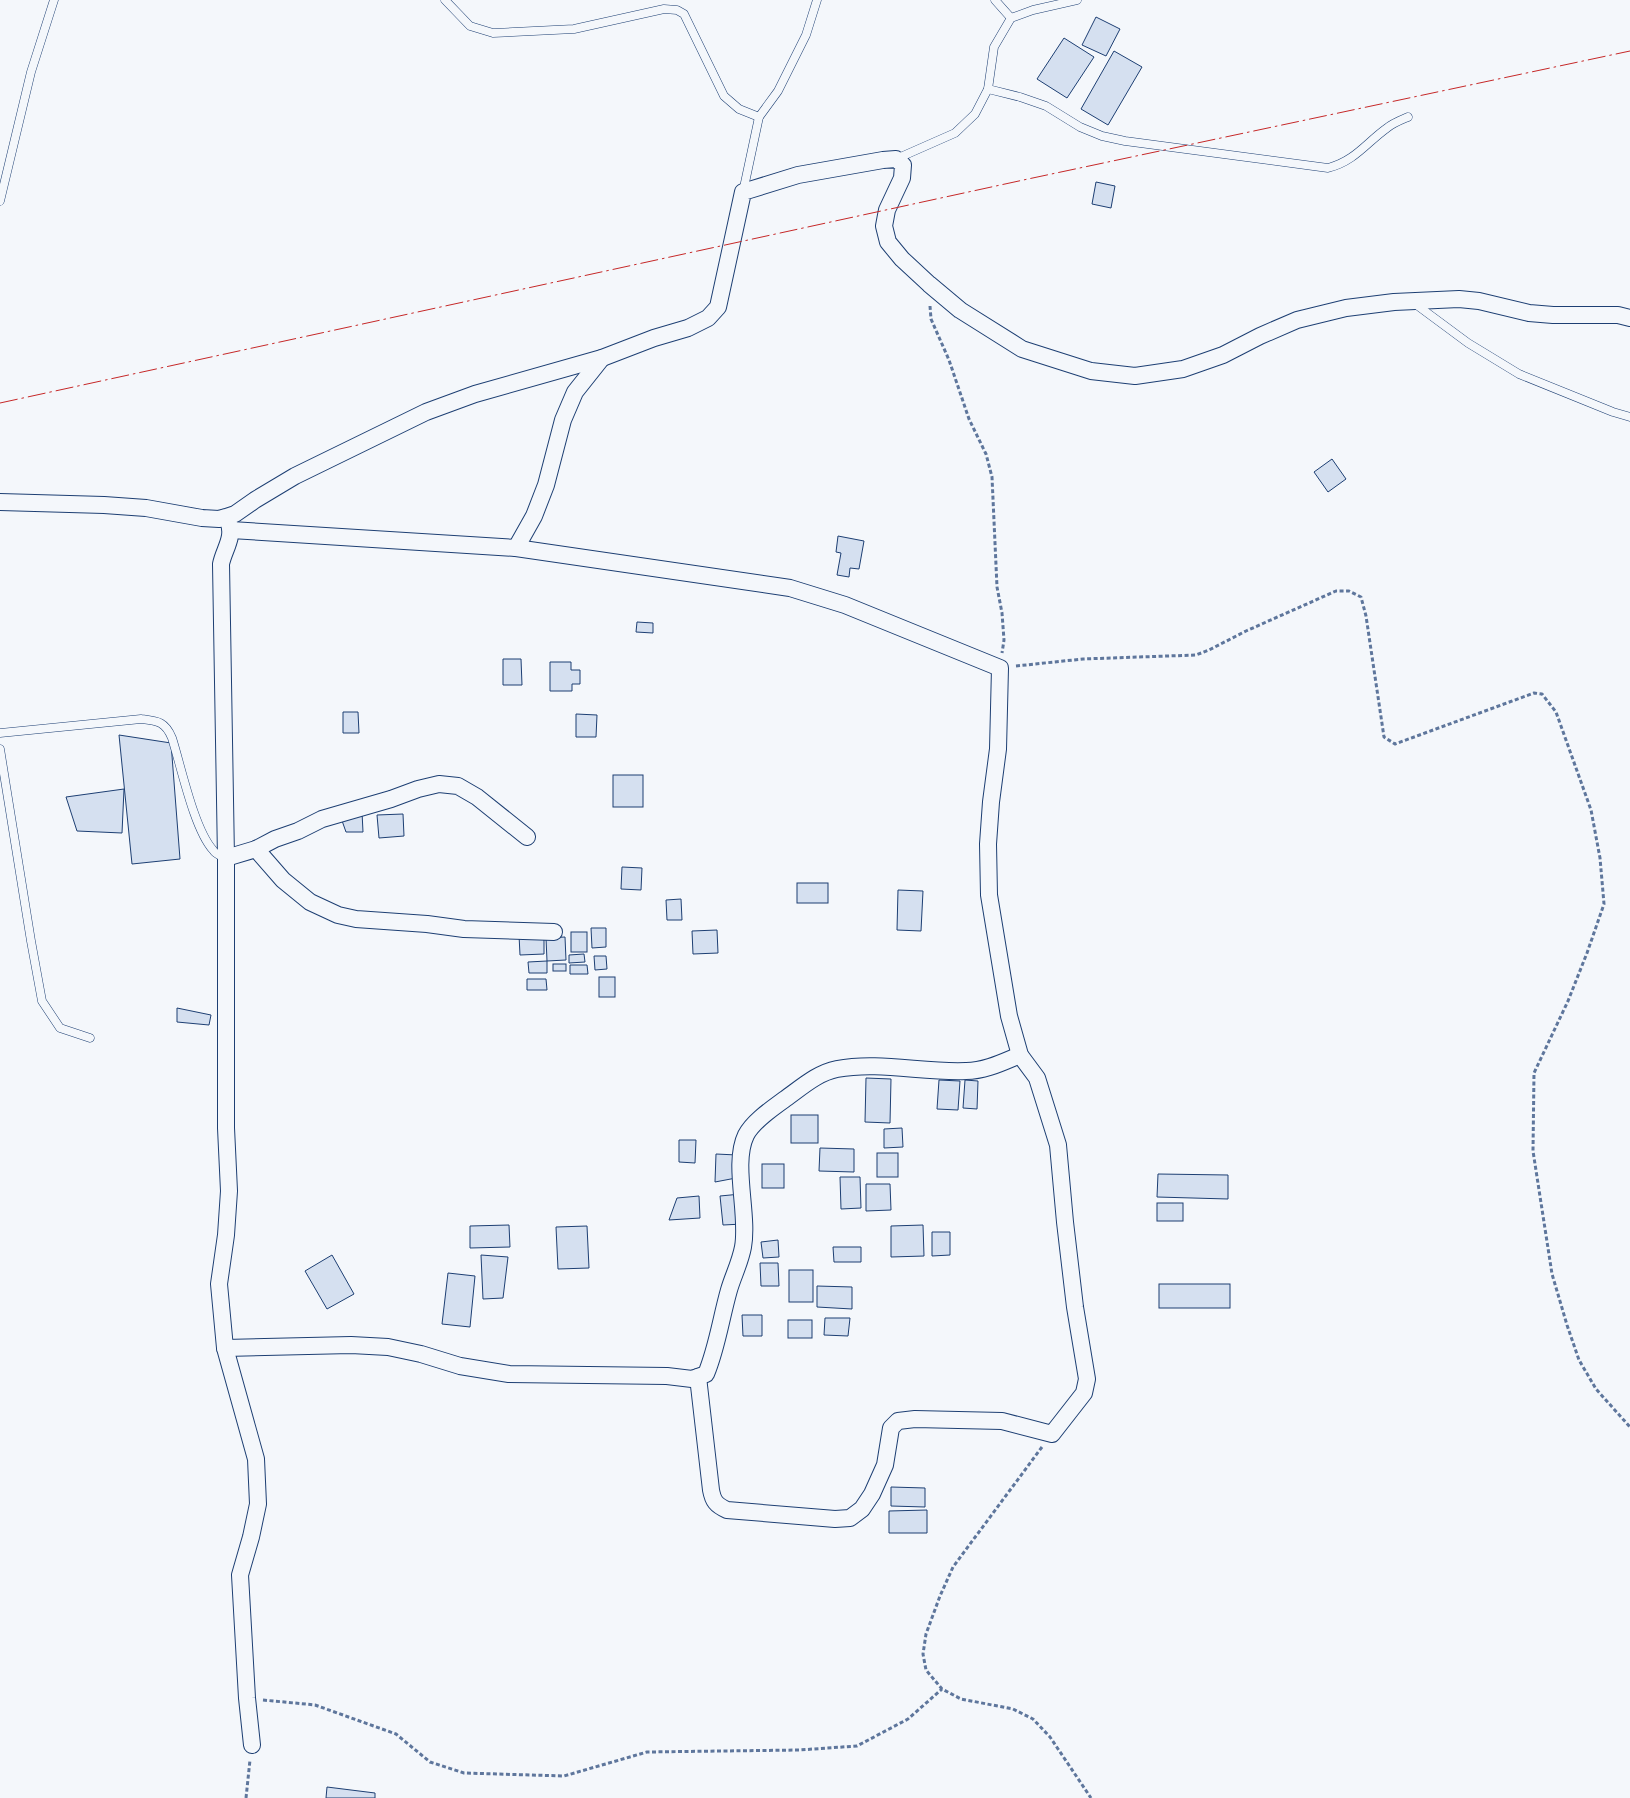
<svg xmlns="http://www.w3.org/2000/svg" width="1630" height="1798" viewBox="0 0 1630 1798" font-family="Rubik,sans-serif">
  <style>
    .building { fill: #d5e0f0; stroke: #1d3f73 }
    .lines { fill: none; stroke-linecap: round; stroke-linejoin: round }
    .service-casing { stroke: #1d3f73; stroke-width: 9 }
    .minor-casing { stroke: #1d3f73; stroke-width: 18 }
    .path { stroke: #5e769c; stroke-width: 3; stroke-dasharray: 4 2.5; stroke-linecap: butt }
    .service { stroke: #f4f7fb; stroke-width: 8 }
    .minor { stroke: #f4f7fb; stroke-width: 16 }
    .power { stroke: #c62828; stroke-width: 1; stroke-dasharray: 18 4 2.5 4; stroke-linecap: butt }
  </style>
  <rect width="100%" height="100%" fill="#f4f7fb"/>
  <g class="building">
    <polygon points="1096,17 1120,29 1106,56 1082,45"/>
    <polygon points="1064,38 1094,57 1067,98 1037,79"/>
    <polygon points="1114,51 1142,67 1108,125 1081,109"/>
    <polygon points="1096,182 1115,186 1111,208 1092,204"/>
    <polygon points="1332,459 1346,479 1328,492 1314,472"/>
    <polygon points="838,536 864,541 859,569 850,568 849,577 837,575 841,553 836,552"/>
    <polygon points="637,622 653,623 653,633 636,632"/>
    <polygon points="503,659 521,659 522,685 503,685"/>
    <polygon points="550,662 571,662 571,670 580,670 580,684 572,684 572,691 550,691"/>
    <polygon points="343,712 358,712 359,733 343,733"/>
    <polygon points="576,714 597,715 596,737 576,737"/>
    <polygon points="119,735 171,743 180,859 132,864"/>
    <rect x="613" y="775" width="30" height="32"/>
    <polygon points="124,789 122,833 77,831 66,797"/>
    <polygon points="362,812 363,832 346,832 340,815"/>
    <polygon points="403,814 404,836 379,838 377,815"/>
    <polygon points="622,867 642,868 641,890 621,889"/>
    <rect x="797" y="883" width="31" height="20"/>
    <polygon points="898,890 923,891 921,931 897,930"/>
    <polygon points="681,899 682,920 667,920 666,900"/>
    <polygon points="591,928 606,928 606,947 592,948"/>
    <polygon points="717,930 718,953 693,954 692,931"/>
    <rect x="571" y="932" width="16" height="20"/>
    <polygon points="544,934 544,954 520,955 519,935"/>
    <polygon points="565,937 566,960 547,961 546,938"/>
    <polygon points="584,954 585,962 569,963 569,955"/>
    <polygon points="594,956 606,956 607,969 595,970"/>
    <polygon points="547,961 547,973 529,973 528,962"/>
    <rect x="553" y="964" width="13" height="7"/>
    <polygon points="570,965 587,965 588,974 570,974"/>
    <rect x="599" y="977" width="16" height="20"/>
    <polygon points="527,979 546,979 547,990 527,990"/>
    <polygon points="177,1008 211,1015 209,1025 177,1022"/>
    <polygon points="866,1078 891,1079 890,1123 865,1122"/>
    <polygon points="939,1080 960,1081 958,1110 937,1109"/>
    <polygon points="965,1080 978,1081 977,1109 963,1108"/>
    <rect x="791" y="1115" width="27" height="28"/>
    <polygon points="902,1128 903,1147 884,1148 884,1129"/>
    <polygon points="679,1140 696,1140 695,1163 679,1162"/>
    <polygon points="820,1148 854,1149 854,1172 819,1171"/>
    <rect x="877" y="1153" width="21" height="24"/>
    <polygon points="716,1154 737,1155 736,1178 715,1182"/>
    <rect x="762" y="1164" width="22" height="24"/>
    <polygon points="1158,1174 1228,1175 1228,1199 1157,1197"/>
    <polygon points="840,1177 860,1177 861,1208 841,1209"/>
    <polygon points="866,1184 890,1184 891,1210 866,1211"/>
    <polygon points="741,1194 743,1224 723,1225 720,1196"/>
    <polygon points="699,1196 700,1218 669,1220 677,1198"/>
    <rect x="1157" y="1203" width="26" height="18"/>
    <polygon points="509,1225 510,1247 470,1248 470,1226"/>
    <polygon points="923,1225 924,1256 891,1257 891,1226"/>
    <polygon points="587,1226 589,1268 558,1269 556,1227"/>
    <polygon points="932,1232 950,1232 950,1255 932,1256"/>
    <polygon points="778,1240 779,1257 763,1258 761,1242"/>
    <polygon points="833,1247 861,1247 861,1262 834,1262"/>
    <polygon points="332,1255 354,1294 327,1309 305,1271"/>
    <polygon points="481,1255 508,1257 503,1298 483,1299"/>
    <polygon points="760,1263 778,1263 779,1286 761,1286"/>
    <rect x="789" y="1270" width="24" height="32"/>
    <polygon points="448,1273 475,1276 470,1327 442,1324"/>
    <rect x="1159" y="1284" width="71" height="24"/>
    <polygon points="817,1286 852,1287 852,1309 817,1307"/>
    <polygon points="742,1315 762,1315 762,1336 743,1336"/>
    <polygon points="825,1318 850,1318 848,1336 824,1335"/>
    <rect x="788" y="1320" width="24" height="18"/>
    <polygon points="891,1487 925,1488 925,1507 891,1506"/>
    <polygon points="927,1510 927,1533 889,1533 889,1511"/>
    <polygon points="327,1787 375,1793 375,1798 326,1798"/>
  </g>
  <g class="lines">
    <g class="service-casing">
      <g id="service">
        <polyline points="445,0 470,26 493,33 574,29 664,9 677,10 684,14 724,96 739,109 759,117"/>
        <polyline points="995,0 1011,18"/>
        <path d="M 988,89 L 1020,97 L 1046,106 L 1080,127 L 1102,136 L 1125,141 L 1328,168 C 1355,161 1366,143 1387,128 C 1393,123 1401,120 1408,117"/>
        <polyline points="896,159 955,133 975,114 988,89 994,47 1011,18 1033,10 1077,0"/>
        <polyline points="743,192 759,117 778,91 806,35 817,0"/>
        <polyline points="0,201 31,72 54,0"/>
        <polyline points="1414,303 1468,343 1519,374 1613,412 1630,417"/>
        <path d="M 0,733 L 141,719 C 157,721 165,721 172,738 C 181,766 194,829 213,850 C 216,855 221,856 226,858"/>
        <polyline points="0,749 31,941 42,1001 60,1028 90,1038"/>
      </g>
    </g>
    <g class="minor-casing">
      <g id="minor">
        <polyline points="0,502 104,505 146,508 202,518 219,519 226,517 235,514 255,500 295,476 426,412 475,394 602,358 654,338 688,328 708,318 718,307 743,192 798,175 883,160 896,159 903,165 902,178 887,210 884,226 888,242 902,259 929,284 960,310 1022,349 1091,371 1135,376 1183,369 1223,355 1260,336 1297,320 1346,308 1394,302 1459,299 1479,301 1529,313 1553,315 1618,315 1630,318"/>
        <path d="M 228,521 C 235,537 224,549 221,564 L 226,858 L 226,1128 L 229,1191 L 226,1235 L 219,1284 L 225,1348 L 256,1459 L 258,1504 L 251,1537 L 240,1575 L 247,1698 L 252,1745"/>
        <path d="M 231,530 L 516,548 L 790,588 L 845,605 L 1000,668 L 998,749 L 991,802 L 988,844 L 989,895 L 1009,1016 L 1020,1055 L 1037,1078 L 1058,1145 L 1065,1222 L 1075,1307 L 1087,1379 L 1084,1393 L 1052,1434 L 1002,1421 L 915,1419 L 898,1421 L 891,1428 L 885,1465 L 872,1494 L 862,1509 L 850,1518 L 835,1519 L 727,1510 C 716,1505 713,1501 711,1490 L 698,1377"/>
        <polyline points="516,548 534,516 546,485 563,420 575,392 602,358"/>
        <polyline points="256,849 283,880 310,902 338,915 356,919 427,924 464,929 554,932"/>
        <polyline points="226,858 256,849 275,839 298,831 322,819 391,799 418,789 439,784 458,786 477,797 527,837"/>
        <path d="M 225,1348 L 351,1345 L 388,1347 L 421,1354 L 460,1366 L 509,1374 L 667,1376 L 692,1379 L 706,1374 C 717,1348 721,1318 729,1290 C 733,1276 740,1263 743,1247 C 749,1214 732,1164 746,1135 C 753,1121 773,1108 785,1099 C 802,1087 817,1073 837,1069 C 879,1061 924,1073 966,1071 C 985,1071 1003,1062 1020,1055"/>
      </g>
    </g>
    <g class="path">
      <polyline points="930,306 931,319 949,360 969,419 986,454 992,477 997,587 1002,613 1004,640 1002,653"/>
      <polyline points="1016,666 1083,659 1196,655 1209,650 1246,631 1336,591 1349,591 1361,597 1366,616 1384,737 1395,744 1534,693 1542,694 1556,712 1591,810 1600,858 1604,904 1587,953 1568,1001 1534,1073 1533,1151 1552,1274 1567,1325 1579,1360 1596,1389 1630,1427"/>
      <polyline points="1042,1447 953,1567 940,1596 926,1634 923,1654 926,1670 942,1689 961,1699 1013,1709 1033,1719 1050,1737 1091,1798"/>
      <polyline points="263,1700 315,1705 396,1734 430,1762 464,1773 564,1776 647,1752 799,1750 857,1746 908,1719 942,1689"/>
      <polyline points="246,1798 250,1760"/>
    </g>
    <use href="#service" class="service"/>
    <use href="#minor" class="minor"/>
    <polyline class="power" points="0,403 1028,179 1630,51"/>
  </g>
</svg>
